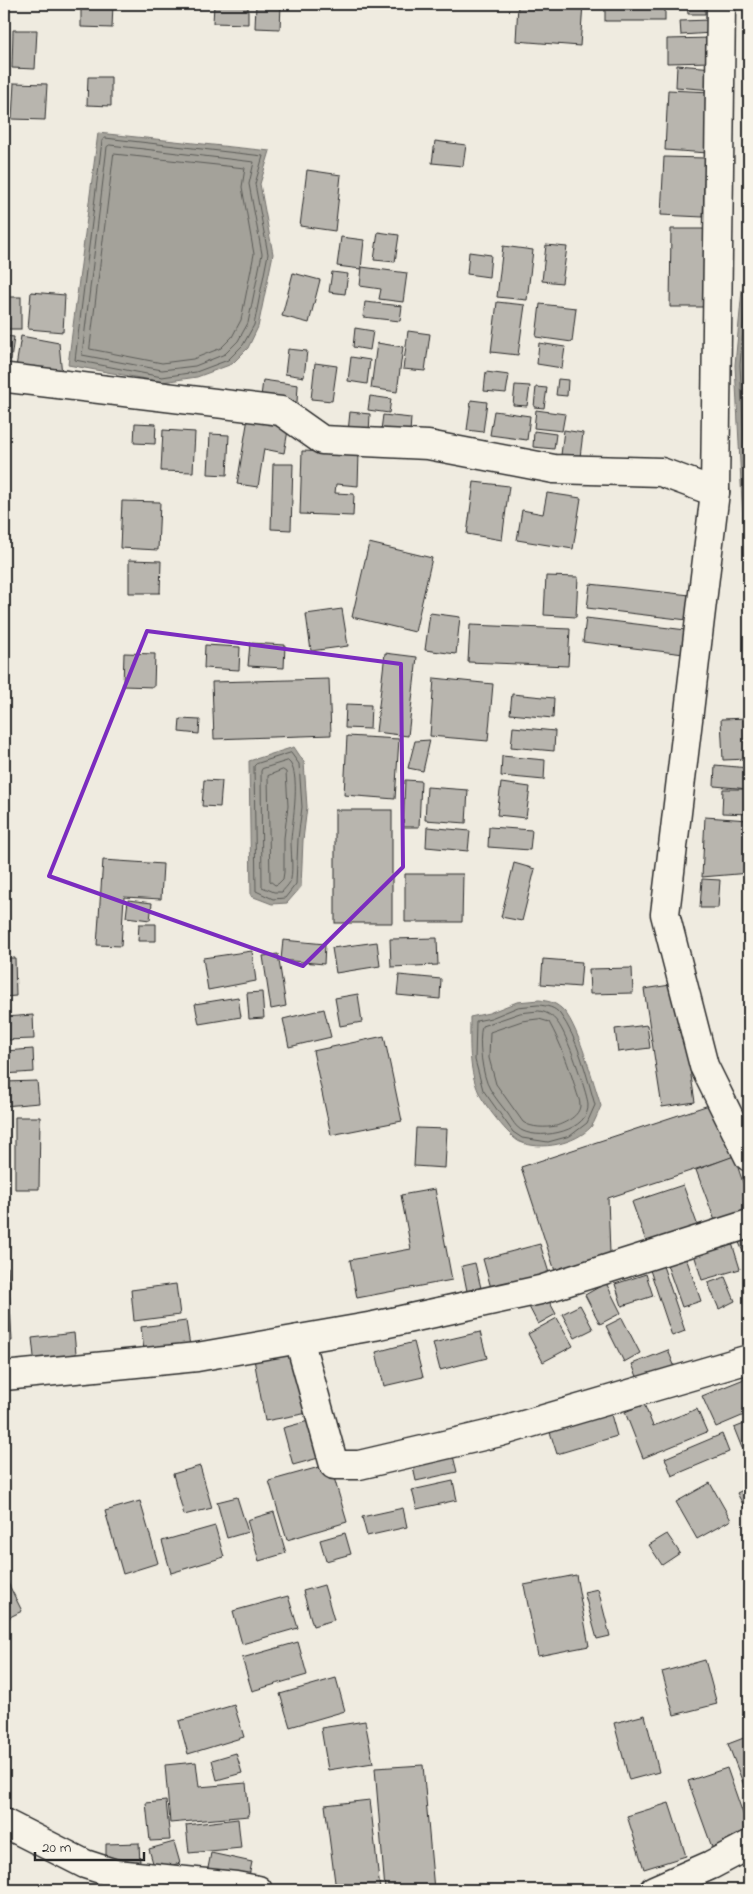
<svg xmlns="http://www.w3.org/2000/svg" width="753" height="1894" viewBox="0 0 753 1894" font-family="'Indie Flower',sans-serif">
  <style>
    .water { fill: #a4a29a; stroke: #74726e }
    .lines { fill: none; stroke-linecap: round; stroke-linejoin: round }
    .shore { stroke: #5b5b57; stroke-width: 1 }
    .building { fill: #b8b5ae; stroke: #2b2b2b }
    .minor-casing { stroke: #2b2b2b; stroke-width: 31 }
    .minor { stroke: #f7f3e8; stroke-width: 28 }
    .marked { fill: none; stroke: #7b2cbf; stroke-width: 4; stroke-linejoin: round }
  </style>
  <rect width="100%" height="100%" fill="#efebe0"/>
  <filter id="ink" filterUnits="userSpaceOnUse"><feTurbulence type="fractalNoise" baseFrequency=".02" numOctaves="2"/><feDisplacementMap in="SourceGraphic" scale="10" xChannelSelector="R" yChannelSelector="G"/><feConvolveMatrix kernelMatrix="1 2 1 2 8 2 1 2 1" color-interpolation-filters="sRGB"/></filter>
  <g filter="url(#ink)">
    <g class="water">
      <polygon points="98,133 270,151 260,184 273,254 258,327 248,348 232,364 197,377 162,382 68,365"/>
      <polygon points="749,285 749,542 744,541 735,365 742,290"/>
      <polygon points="294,747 304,762 307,807 303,840 301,887 287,903 272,904 251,896 249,761"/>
      <path d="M 539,1000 C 548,1001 554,1002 561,1008 C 577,1020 594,1085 601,1106 C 598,1112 595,1122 591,1127 C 575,1144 541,1151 520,1142 C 510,1138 483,1103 479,1093 C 468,1069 470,1042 470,1017 L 489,1013 L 517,1002 Z"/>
    </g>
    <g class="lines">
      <g class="shore">
        <polygon points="105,138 263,156 255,184 268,254 254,325 243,345 228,360 196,372 162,377 75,360 102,141"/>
        <polygon points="110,145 254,162 249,184 262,254 248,323 238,341 225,354 195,366 162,370 82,355 107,147"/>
        <polygon points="114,154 245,168 242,187 254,254 241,320 232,337 221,348 193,359 162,363 90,349"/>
        <polyline points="749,291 746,294 740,365 749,536"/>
        <polyline points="749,331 746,365 749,424"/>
        <polygon points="291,753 299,764 302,807 298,839 296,884 285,898 273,899 256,891 254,766 256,764"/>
        <path d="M 288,761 C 302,770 292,824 291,840 C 291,853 293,867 291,879 C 290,884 285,888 282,892 L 274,892 L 262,887 L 261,771 L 262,769 Z"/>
        <polygon points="283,770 286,772 288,806 284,838 284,872 283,879 278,884 275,885 270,881 268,776"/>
        <path d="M 539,1005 C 547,1006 555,1007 560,1014 C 578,1038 587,1077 595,1105 L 587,1123 L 570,1136 L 548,1142 L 522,1138 L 513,1132 L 483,1090 L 475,1060 L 476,1021 L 491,1018 L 518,1007 Z"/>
        <path d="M 539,1011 C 558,1013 564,1034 571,1050 C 575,1060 587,1094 588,1104 C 590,1131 542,1140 523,1131 C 516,1128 512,1120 508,1114 C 502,1106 495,1098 490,1089 C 482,1076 478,1041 482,1026 L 520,1013 Z"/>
        <path d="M 539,1019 L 549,1022 C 561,1044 569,1066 576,1090 C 577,1094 580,1100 580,1105 C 580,1116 565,1123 556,1126 C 546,1128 531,1128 523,1122 L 496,1084 L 489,1058 L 490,1032 L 522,1021 Z"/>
      </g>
    </g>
    <g class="building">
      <polygon points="81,4 113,4 112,28 81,27"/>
      <polygon points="214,4 248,4 248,24 213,23"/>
      <polygon points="256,4 281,4 280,29 255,28"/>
      <polygon points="518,4 583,4 580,46 516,41"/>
      <rect x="605" y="4" width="60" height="17"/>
      <polygon points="687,4 705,4 705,14 688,14"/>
      <polygon points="711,20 712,33 681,35 680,21"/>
      <polygon points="13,30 37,30 35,69 12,68"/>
      <polygon points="712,38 712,62 667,63 667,39"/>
      <polygon points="677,65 714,68 712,90 676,87"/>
      <polygon points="88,77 111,77 111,106 87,105"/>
      <polygon points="14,83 47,84 45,120 12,119"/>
      <polygon points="668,90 711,92 708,153 665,150"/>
      <polygon points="435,141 466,145 463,166 432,163"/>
      <polygon points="664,157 705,158 703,217 661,215"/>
      <polygon points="307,170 341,175 335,231 300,226"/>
      <polygon points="745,170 749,170 749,209 748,209"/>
      <polygon points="671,229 712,229 711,307 670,307"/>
      <polygon points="378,232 399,235 395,262 374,260"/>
      <polygon points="341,237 364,240 361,269 337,266"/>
      <polygon points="546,245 567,247 562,283 542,281"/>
      <polygon points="503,246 533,250 527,300 497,297"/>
      <polygon points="469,252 491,255 489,277 467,274"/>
      <polygon points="362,267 407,273 403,302 379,299 381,289 360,286"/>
      <polygon points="332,272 348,274 345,294 329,292"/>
      <polygon points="293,273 320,280 309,323 282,316"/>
      <polygon points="31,292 65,295 63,332 28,329"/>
      <rect x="4" y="297" width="17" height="32"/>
      <polygon points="365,302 402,306 400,321 363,317"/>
      <polygon points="497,302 525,305 518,355 491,352"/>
      <polygon points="540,304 576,308 572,342 536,337"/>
      <polygon points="355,328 373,331 370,350 353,347"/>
      <polygon points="408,331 430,334 425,371 403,369"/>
      <polygon points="4,336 14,337 11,360 4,359"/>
      <polygon points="21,336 59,343 62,375 16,367"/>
      <polygon points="377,343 403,347 397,392 371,388"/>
      <polygon points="539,343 565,347 562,368 537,364"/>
      <polygon points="288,349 307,351 304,377 285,374"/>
      <polygon points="351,357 370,360 367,384 348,381"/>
      <polygon points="315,363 337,366 332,401 311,399"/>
      <polygon points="486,372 509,375 506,393 484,391"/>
      <polygon points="558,379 568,380 567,396 556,395"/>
      <polygon points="263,380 298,385 297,402 261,397"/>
      <polygon points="515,385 530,386 527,406 513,405"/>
      <polygon points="536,387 547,388 544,408 534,407"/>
      <polygon points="370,396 391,399 389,413 368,410"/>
      <polygon points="471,400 487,402 483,432 467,430"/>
      <polygon points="536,410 565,414 562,431 534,428"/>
      <polygon points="494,411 530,416 527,440 490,435"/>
      <polygon points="249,412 290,419 284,453 264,449 258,487 237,484"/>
      <polygon points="350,412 370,414 369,434 348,432"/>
      <polygon points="383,415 411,418 410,433 381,430"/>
      <polygon points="135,423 156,424 155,444 134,443"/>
      <polygon points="163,430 195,432 193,472 161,471"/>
      <polygon points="564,430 583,433 580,457 561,455"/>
      <polygon points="534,431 556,434 554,449 533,447"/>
      <polygon points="210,434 229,435 227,475 208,474"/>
      <polygon points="302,451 359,453 358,486 336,484 335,493 354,494 353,516 300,514"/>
      <polygon points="273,464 293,464 291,530 271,529"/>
      <polygon points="474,482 509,486 502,540 467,534"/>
      <polygon points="547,493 581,498 573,549 517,540 522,510 543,514"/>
      <polygon points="122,501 160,502 158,550 120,548"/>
      <polygon points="369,543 432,558 415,632 352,617"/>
      <polygon points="129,560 161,561 160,593 129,593"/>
      <polygon points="546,576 578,577 576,617 544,615"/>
      <polygon points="590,584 690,595 687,620 587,608"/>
      <polygon points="342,609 348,646 311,651 306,614"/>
      <polygon points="430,613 460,617 456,654 425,650"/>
      <polygon points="586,618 686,630 684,654 583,642"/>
      <polygon points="470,625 570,629 568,666 468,662"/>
      <polygon points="250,643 285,645 284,668 248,666"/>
      <polygon points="205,645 240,647 239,670 204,668"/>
      <polygon points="124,653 155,654 154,687 123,686"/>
      <polygon points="385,653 417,657 408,736 376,732"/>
      <polygon points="434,678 493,684 488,741 430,736"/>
      <polygon points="329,679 331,735 214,739 212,682"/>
      <polygon points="512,694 554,698 553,718 510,714"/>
      <polygon points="346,704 371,705 370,729 345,728"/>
      <polygon points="749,718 749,759 723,760 721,719"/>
      <polygon points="180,719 200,720 199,734 179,732"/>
      <polygon points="513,727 555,731 554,751 511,747"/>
      <polygon points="347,736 399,739 395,799 344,795"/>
      <polygon points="430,740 423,771 408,768 415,741"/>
      <polygon points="502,756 545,760 544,780 501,776"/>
      <polygon points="715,765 749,768 749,789 714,786"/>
      <polygon points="204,780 222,781 220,807 202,806"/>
      <polygon points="405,780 421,781 419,827 403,827"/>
      <polygon points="501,783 530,787 526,818 497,815"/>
      <polygon points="427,787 468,790 466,823 425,820"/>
      <polygon points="723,789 749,789 749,814 722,813"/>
      <rect x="335" y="810" width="57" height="113"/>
      <polygon points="705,817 749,820 749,873 702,877"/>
      <polygon points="427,827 470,831 468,851 426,847"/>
      <polygon points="489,827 532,830 530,850 488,847"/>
      <polygon points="103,860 163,864 161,899 124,897 121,946 97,945"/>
      <polygon points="514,863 535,869 522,921 501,917"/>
      <polygon points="405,874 463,874 462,922 405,922"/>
      <polygon points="702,879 720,880 718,908 700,908"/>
      <polygon points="128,900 152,903 150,920 126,917"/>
      <polygon points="139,924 156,924 156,941 138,941"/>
      <polygon points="437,938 438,965 391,967 390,939"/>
      <polygon points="283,940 325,944 324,964 281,960"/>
      <polygon points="377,942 380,966 336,973 332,948"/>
      <polygon points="252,951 256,981 208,990 203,958"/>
      <polygon points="278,954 286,1006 271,1009 263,956"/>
      <polygon points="4,958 15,958 16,996 4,997"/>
      <polygon points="543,959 582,962 580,987 541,984"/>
      <polygon points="632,968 633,993 590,994 589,969"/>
      <polygon points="399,975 441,979 440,999 397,995"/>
      <polygon points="677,984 695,1102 662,1107 644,989"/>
      <polygon points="262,992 264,1018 249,1019 247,993"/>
      <polygon points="358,994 362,1022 340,1026 335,998"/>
      <polygon points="238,997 241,1017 199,1024 195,1004"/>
      <polygon points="324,1009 331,1037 289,1047 283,1019"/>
      <polygon points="33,1015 34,1039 4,1040 4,1017"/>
      <polygon points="647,1025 650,1048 618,1052 615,1029"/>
      <polygon points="384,1036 402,1121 331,1135 313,1051"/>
      <polygon points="33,1049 34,1072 4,1074 4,1051"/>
      <polygon points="37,1081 39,1103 4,1106 4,1082"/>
      <polygon points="718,1102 736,1156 608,1198 610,1253 555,1271 521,1167"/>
      <polygon points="15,1117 40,1117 39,1189 15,1189"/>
      <polygon points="416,1128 447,1129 445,1168 414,1166"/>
      <polygon points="734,1156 749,1200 749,1215 717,1226 696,1170"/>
      <polygon points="683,1185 699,1229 648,1247 632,1202"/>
      <polygon points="435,1189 452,1280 357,1298 350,1260 411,1249 401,1195"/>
      <polygon points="749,1235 749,1266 738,1240"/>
      <polygon points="731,1240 740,1269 702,1280 693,1251"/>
      <polygon points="540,1244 549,1273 491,1288 483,1259"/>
      <polygon points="684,1252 701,1301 682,1307 665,1259"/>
      <polygon points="475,1263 481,1288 467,1291 462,1266"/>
      <polygon points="662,1263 685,1331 672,1336 649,1267"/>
      <polygon points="4,1267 8,1267 12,1341 4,1341"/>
      <polygon points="646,1274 653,1296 622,1306 615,1284"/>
      <polygon points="725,1277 735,1301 719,1309 708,1283"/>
      <polygon points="606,1283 621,1313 600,1324 585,1295"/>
      <polygon points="176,1284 180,1315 134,1321 131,1290"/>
      <polygon points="544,1292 556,1314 538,1324 526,1301"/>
      <polygon points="580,1305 593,1329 575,1338 562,1314"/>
      <polygon points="557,1318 573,1346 543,1362 528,1334"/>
      <polygon points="622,1318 640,1353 624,1362 606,1326"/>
      <polygon points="186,1321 191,1352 145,1358 141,1327"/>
      <polygon points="480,1332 487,1358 440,1370 433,1343"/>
      <polygon points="74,1333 77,1363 35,1366 32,1338"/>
      <polygon points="414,1342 423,1377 384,1386 376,1352"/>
      <polygon points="668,1350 676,1370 640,1384 632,1364"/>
      <polygon points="296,1351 308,1413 265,1421 254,1359"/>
      <polygon points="749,1377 749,1413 716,1427 702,1396"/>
      <polygon points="644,1404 653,1426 697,1409 707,1432 643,1458 625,1412"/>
      <polygon points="610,1411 617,1436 557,1454 549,1429"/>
      <polygon points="312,1420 322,1457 293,1465 283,1428"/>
      <polygon points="749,1422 749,1445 742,1448 734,1428"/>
      <polygon points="722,1434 729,1452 672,1476 665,1458"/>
      <polygon points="452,1452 457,1472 416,1481 412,1462"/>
      <polygon points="330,1464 347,1522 287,1540 269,1481"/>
      <polygon points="200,1466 212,1508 184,1515 173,1474"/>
      <polygon points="453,1481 457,1500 417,1509 412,1490"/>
      <polygon points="710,1483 731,1520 697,1539 676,1502"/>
      <polygon points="749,1487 749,1516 737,1493"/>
      <polygon points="237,1497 248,1532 227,1538 217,1502"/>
      <polygon points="140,1501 158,1563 123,1574 105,1511"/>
      <polygon points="403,1508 407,1527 367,1536 362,1517"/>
      <polygon points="274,1512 286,1553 259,1561 247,1520"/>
      <polygon points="215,1526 224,1557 171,1573 162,1541"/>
      <polygon points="345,1533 351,1554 326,1561 320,1540"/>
      <polygon points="667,1534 680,1553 662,1565 649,1545"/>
      <polygon points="4,1575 22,1611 6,1619 4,1615"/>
      <polygon points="576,1575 589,1646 538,1656 524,1585"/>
      <polygon points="324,1585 334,1620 313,1626 303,1591"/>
      <polygon points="598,1589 610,1636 597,1639 584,1592"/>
      <polygon points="288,1596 298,1628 242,1644 233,1611"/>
      <polygon points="298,1642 307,1675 252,1691 242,1658"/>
      <polygon points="705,1660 717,1704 674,1715 662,1672"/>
      <polygon points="336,1678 345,1711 290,1727 280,1694"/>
      <polygon points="234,1705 244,1737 188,1754 179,1721"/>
      <polygon points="645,1715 659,1772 629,1780 614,1723"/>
      <polygon points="365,1721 373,1763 328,1770 321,1728"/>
      <polygon points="749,1736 749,1786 745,1788 728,1744"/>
      <polygon points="236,1753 242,1773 217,1780 212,1760"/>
      <polygon points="196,1762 199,1787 246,1783 249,1816 170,1823 165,1765"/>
      <polygon points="423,1765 434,1890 385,1890 375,1768"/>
      <polygon points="727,1768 749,1831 749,1838 713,1850 688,1781"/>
      <polygon points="370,1800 380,1890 336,1890 325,1805"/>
      <polygon points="166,1801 170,1840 150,1841 146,1803"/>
      <polygon points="669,1803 686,1856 644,1869 627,1816"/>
      <polygon points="238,1819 241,1848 189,1853 186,1825"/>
      <polygon points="174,1842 180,1863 155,1870 149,1849"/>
      <polygon points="139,1843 140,1864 106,1865 106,1844"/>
      <polygon points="211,1853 252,1862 248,1881 207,1873"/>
    </g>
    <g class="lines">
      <g class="minor-casing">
        <g id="minor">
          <polyline points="721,4 715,492 665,914 704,1066 749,1157"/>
          <polyline points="8,378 281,411 322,440 428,445 554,469 661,472 715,492"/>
          <polyline points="299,1339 334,1465 359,1465 500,1432 749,1359"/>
          <polyline points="4,1376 197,1357 374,1326 540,1290 749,1224"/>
          <polyline points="4,1823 85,1864 116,1874 236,1886 258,1890"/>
          <polyline points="654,1890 711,1865 749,1845"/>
        </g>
      </g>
      <use href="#minor" class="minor"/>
    </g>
  </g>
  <path class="marked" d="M 147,631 L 401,664 L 403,867 L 303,966 L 49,876 Z"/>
  <rect width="753" height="1894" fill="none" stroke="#f7f3e8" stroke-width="20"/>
  <rect x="10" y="10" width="733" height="1874" fill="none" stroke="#2b2b2b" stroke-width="2" filter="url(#ink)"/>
  <path d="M35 1852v8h109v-8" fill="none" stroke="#2b2b2b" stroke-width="2.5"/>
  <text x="42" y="1852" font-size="15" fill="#2b2b2b" stroke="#f7f3e8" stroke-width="4" paint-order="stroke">20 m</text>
</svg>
